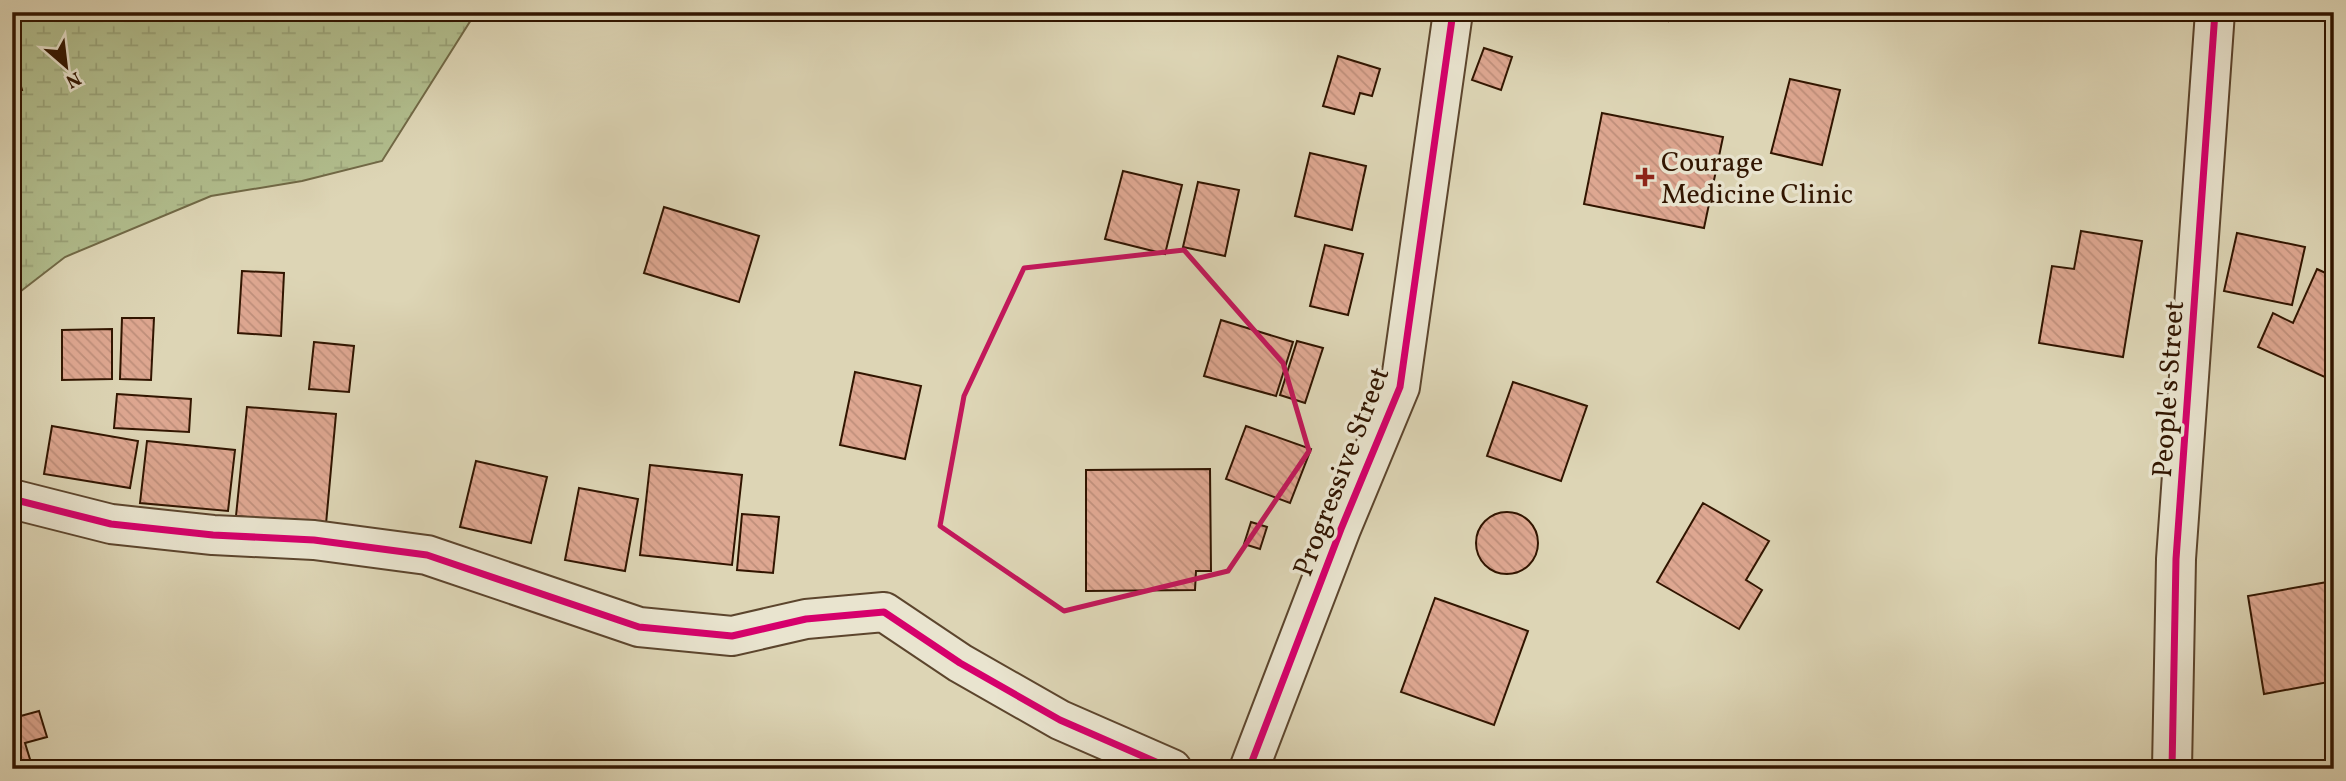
<svg xmlns="http://www.w3.org/2000/svg" width="2346" height="781" viewBox="0 0 2346 781" font-family="Vollkorn,serif">
  <style>
    .wetland { fill: url(#wetland-marsh); stroke: #716946; stroke-width: 2 }
    .building { fill: url(#building-back-hatch); stroke: #311500; stroke-width: 2 }
    .lines { fill: none; stroke-linecap: round; stroke-linejoin: round }
    .minor-casing { stroke: #5c452d; stroke-width: 42 }
    .minor { stroke: #e9e4cf; stroke-width: 38 }
    .cycleway-casing { stroke: #e9e4cf; stroke-width: 11 }
    .cycleway { stroke: #d6006c; stroke-width: 7 }
    .marked { fill: none; stroke: #c2185b; stroke-width: 5; stroke-linejoin: round }
    .poi-dot { fill: #8f2418; stroke: #e9e4cf; stroke-width: 2.5 }
    .labels { text-anchor: middle; stroke-width: 7; stroke-linejoin: round; paint-order: stroke }
    .poi-label { font-size: 28px; fill: #311500; stroke: #e9e4cf; text-anchor: start }
    .street-label { font-size: 28px; fill: #311500; stroke: #e9e4cf }
  </style>
  <defs>
    <pattern id="wetland-marsh" width="20" height="14" patternUnits="userSpaceOnUse" patternTransform="scale(1.75)"><rect width="20" height="14" fill="#b1bd8d"/><path d="M1 5h8M5 5V1M11 12h8M15 12V8" fill="none" stroke="#99a278"/></pattern>
    <pattern id="building-back-hatch" width="6" height="6" patternUnits="userSpaceOnUse" patternTransform="scale(1.75)"><rect width="6" height="6" fill="#dea791"/><path d="M-1 5l2 2M0 0l6 6M5-1l2 2" fill="none" stroke="#bf8f7b"/></pattern>
  </defs>
  <rect width="100%" height="100%" fill="#ddd5b5"/>
  <filter id="stains"><feTurbulence type="fractalNoise" baseFrequency=".00286" numOctaves="4"/><feColorMatrix values="0 0 0 0 .2 0 0 0 0 .09 0 0 0 0 .02 0 0 0 .5 -.17"/></filter>
  <radialGradient id="worn" r=".72"><stop offset=".6" stop-color="#630" stop-opacity="0"/><stop offset="1" stop-color="#630" stop-opacity=".3"/></radialGradient>
  <polygon class="wetland" points="12,12 476,12 382,161 302,181 211,196 65,257 12,298"/>
  <g class="building">
    <polygon points="1632,12 1670,12 1668,21"/>
    <polygon points="1484,48 1512,57 1501,90 1472,80"/>
    <polygon points="12,55 22,90 12,93"/>
    <polygon points="1338,56 1380,69 1372,96 1360,93 1354,114 1323,106"/>
    <polygon points="1790,79 1840,90 1822,165 1771,153"/>
    <polygon points="1602,113 1723,137 1704,228 1584,204"/>
    <polygon points="1310,153 1366,166 1352,230 1295,216"/>
    <polygon points="1123,171 1182,185 1165,254 1105,239"/>
    <polygon points="1198,182 1239,190 1225,256 1183,247"/>
    <polygon points="664,207 759,236 739,302 644,273"/>
    <polygon points="2081,231 2142,241 2123,357 2039,343 2052,266 2074,269"/>
    <polygon points="2237,233 2305,247 2292,305 2224,291"/>
    <polygon points="1325,245 1363,254 1348,315 1310,306"/>
    <polygon points="2317,269 2334,277 2334,365 2327,378 2258,347 2273,313 2293,323"/>
    <polygon points="242,271 284,273 281,336 238,333"/>
    <polygon points="122,318 154,318 151,380 120,379"/>
    <polygon points="1221,320 1293,342 1276,396 1204,376"/>
    <polygon points="112,329 112,379 62,380 62,330"/>
    <polygon points="1297,341 1323,348 1305,403 1280,395"/>
    <polygon points="314,342 354,346 349,392 309,389"/>
    <polygon points="855,372 921,386 905,459 840,445"/>
    <polygon points="1513,382 1587,406 1561,481 1487,456"/>
    <polygon points="117,394 191,399 189,432 114,428"/>
    <polygon points="247,407 336,414 326,524 236,516"/>
    <polygon points="52,426 138,441 130,488 44,474"/>
    <polygon points="1246,426 1311,449 1290,503 1226,479"/>
    <polygon points="147,441 235,450 228,511 140,503"/>
    <polygon points="476,461 547,477 531,543 460,527"/>
    <polygon points="650,465 742,475 732,565 640,555"/>
    <polygon points="1210,469 1211,571 1196,571 1195,590 1086,591 1086,470"/>
    <polygon points="579,488 638,499 625,571 565,560"/>
    <polygon points="1703,503 1769,541 1746,580 1762,590 1739,629 1657,582"/>
    <circle cx="1507" cy="543" r="31"/>
    <polygon points="742,514 779,517 773,573 737,570"/>
    <polygon points="1251,522 1267,527 1260,549 1244,544"/>
    <polygon points="2333,581 2334,681 2264,694 2248,596"/>
    <polygon points="1435,598 1528,631 1494,725 1401,692"/>
    <polygon points="12,700 17,717 39,711 47,737 25,743 33,769 12,769"/>
  </g>
  <g class="lines">
    <g class="minor-casing">
      <g id="minor">
        <polyline points="12,499 111,524 213,535 314,540 427,555 639,627 732,636 806,619 884,612 960,663 1060,720 1172,769"/>
        <polyline points="1249,769 1341,529 1400,387 1453,12"/>
        <polyline points="2172,769 2176,559 2215,12"/>
      </g>
    </g>
    <use href="#minor" class="minor"/>
    <g class="cycleway-casing">
      <g id="cycleway">
        <polyline points="12,499 111,524 213,535 314,540 427,555 639,627 732,636 806,619 884,612 960,663 1060,720 1172,769"/>
        <polyline points="1249,769 1341,529 1400,387 1453,12"/>
        <polyline points="2172,769 2176,559 2215,12"/>
      </g>
    </g>
    <use href="#cycleway" class="cycleway"/>
  </g>
  <path class="marked" d="M 1184,250 L 1283,363 L 1309,451 L 1228,571 L 1064,611 L 940,526 L 964,396 L 1024,268 Z"/>
  <path class="poi-dot" d="M1641.5 166.5h7v7h7v7h-7v7h-7v-7h-7v-7h7z"/>
  <g class="labels">
    <g class="poi-label">
      <text x="1661" y="171">Courage<tspan x="1661" dy="32">Medicine Clinic</tspan></text>
    </g>
    <g class="street-label">
      <text transform="translate(2167 389) rotate(-86)" y="10">People's Street</text>
      <text transform="translate(1340 471) rotate(-69)" y="10">Progressive Street</text>
    </g>
  </g>
  <rect width="2346" height="781" fill="none" stroke="#ddd5b5" stroke-width="42"/>
  <rect x="14" y="14" width="2318" height="753" fill="none" stroke="#311500" stroke-width="3.5"/>
  <rect x="21" y="21" width="2304" height="739" fill="none" stroke="#311500" stroke-width="2"/>
  <g transform="translate(66 66) rotate(152)" stroke="#e9e4cf" stroke-width="5" paint-order="stroke">
  <path d="M0-5L12 26L0 18L-12 26Z" fill="#311500"/>
  <text y="-10" font-size="19" font-weight="bold" text-anchor="middle" fill="#311500">N</text>
  </g>
  <rect width="100%" height="100%" filter="url(#stains)"/>
  <rect width="100%" height="100%" fill="url(#worn)"/>
</svg>
